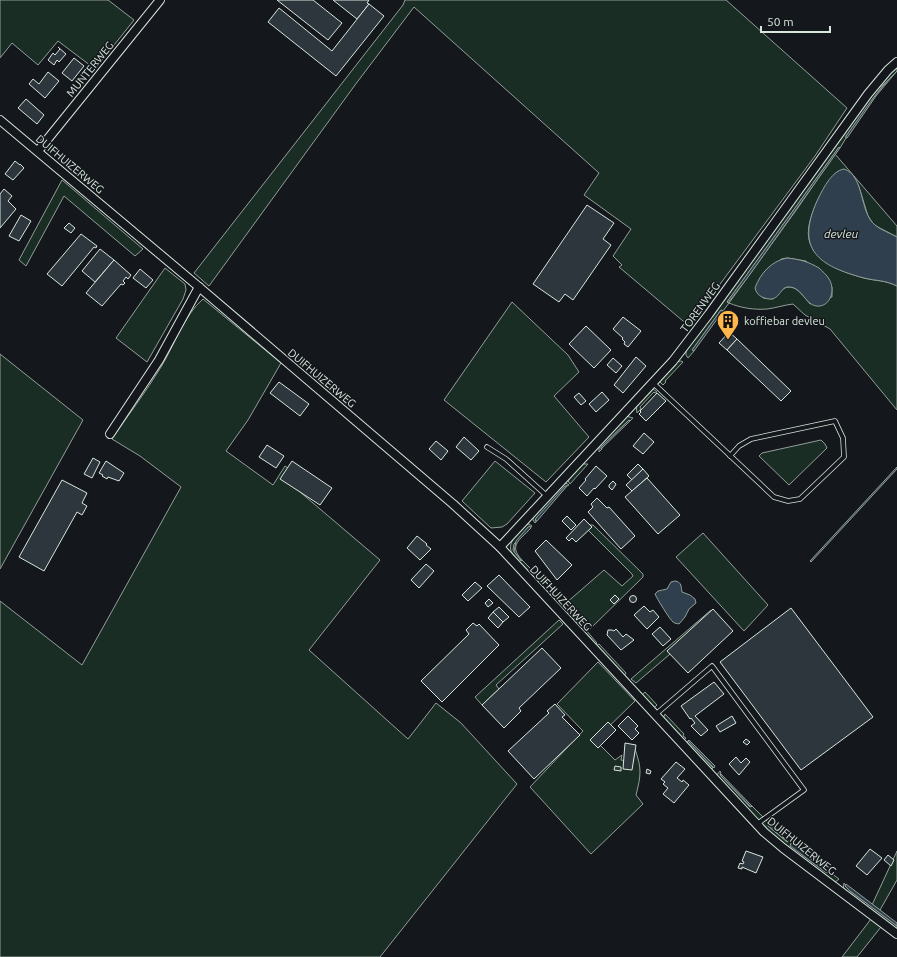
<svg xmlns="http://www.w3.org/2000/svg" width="897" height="957" viewBox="0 0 897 957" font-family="Ubuntu,sans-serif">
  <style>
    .green { fill: #1a2d24; stroke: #939e99; fill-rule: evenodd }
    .water { fill: #2f3f4d; stroke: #939e99 }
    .building { fill: #2c363c; stroke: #d8e6dc }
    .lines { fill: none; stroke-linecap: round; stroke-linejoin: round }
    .lane-casing { stroke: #d8e6dc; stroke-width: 5.5 }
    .street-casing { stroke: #d8e6dc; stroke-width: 10 }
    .lane { stroke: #14181c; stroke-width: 4 }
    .street { stroke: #14181c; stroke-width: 8 }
    .labels { text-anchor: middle; stroke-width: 3; stroke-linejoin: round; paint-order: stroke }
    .street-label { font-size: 11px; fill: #d8e6dc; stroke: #14181c }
    .poi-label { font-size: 11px; fill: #d8e6dc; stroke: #14181c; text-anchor: start }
    .water-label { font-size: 12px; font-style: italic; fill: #d8e6dc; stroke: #14181c }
  </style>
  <rect width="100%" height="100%" fill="#14181c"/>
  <g class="green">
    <polygon points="0,0 108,0 134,20 95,69 58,41 38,65 12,43 0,58"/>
    <polygon points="405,0 726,0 847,108 815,156 689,326 619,267 622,265 613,256 631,229 584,195 599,173 414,7 355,85 209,286 194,273 403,5"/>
    <path d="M 897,65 L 897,71 L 883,85 L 846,136 L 846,138 L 840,148 L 839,147 L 727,302 L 729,303 L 797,209 L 835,154 L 897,226 L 897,237 L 874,225 L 868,216 L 859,187 L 854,177 L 838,171 C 824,185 815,203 810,221 C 800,257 836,270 864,278 C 876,281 885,280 897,286 L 897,410 L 830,329 L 805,315 L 793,304 C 784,305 776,308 767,309 C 754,310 741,308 729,303 L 723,311 L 721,310 L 693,349 L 694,351 L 688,358 L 686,355 L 686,349 L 876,87 ZM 787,258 L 806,261 L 832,287 L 832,297 L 810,304 C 805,298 795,283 785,288 C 780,290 777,295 773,299 L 763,298 L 781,259 Z"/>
    <polygon points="62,180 143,249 135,256 64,196 26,266 19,260"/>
    <polygon points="165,268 185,284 186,290 183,299 147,362 116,338"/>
    <path d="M 203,299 L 281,363 L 248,420 L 226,451 L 273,485 L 285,466 L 299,477 L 293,486 L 380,560 L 309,650 L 408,739 L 436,703 L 461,723 L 517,784 L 380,957 L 0,957 L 0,601 L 82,665 L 181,487 L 140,456 L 112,439 C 128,415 146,392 161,367 C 174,346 184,315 203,299 Z"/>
    <polygon points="512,302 568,355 579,372 554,396 589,437 546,482 444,400"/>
    <polygon points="0,354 83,420 0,569"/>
    <polygon points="681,361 683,362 665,381 666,382 663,385 659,381 676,362"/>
    <polygon points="652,388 657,392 655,393 654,392 640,407 641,409 637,413 636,405"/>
    <polygon points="626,416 633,418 630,421 629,420 601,447 602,449 599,452 599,445"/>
    <polygon points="821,440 825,444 827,448 789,485 759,456 762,453"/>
    <polygon points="495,461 535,493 507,524 502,527 491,528 462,501"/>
    <polygon points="582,464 588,464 570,484 567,479"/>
    <polygon points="564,482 569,485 567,486 535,520 537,521 535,523 533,520 533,517"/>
    <path d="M 529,524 L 532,526 L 514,544 L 513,550 L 521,561 L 522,560 L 531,569 L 528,572 C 508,549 503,550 524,525 Z"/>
    <polygon points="590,525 593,525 643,574 643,577 589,630 569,610 597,643 595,645 549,596 551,592 565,607 565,604 604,570 622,586 633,576 632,574 587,529"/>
    <polygon points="703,533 768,605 744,631 676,557"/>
    <polygon points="711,610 716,615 636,683 631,679"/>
    <polygon points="559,620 563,624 496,685 499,689 482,705 475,697"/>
    <polygon points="599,644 626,673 624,676 596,646"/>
    <path d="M 598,662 L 635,701 L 595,740 L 615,760 L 622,755 L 621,760 L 633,762 L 635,749 C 642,769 641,775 636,795 L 643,804 L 591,854 L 530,787 L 583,731 L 557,704 Z"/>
    <polygon points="645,692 657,705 654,708 642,695"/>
    <polygon points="665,714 684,734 683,736 686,738 684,740 663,719"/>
    <polygon points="688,741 713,768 710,769 686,743"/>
    <polygon points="720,771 721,773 720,774 721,776 750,807 752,806 769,823 768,826 787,842 789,841 839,879 834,883 791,851 770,833 716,776"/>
    <polygon points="897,851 897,880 880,910 872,905"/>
    <polygon points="844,883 850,891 897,926 897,930 843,890"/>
    <polygon points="871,919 881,927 857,957 842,957"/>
  </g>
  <g class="water">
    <path d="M 897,71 L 876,96 L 847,138 L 846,138 L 846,136 C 862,114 877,90 897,71 Z"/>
    <polygon points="839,147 840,148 748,277 728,303 727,302"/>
    <path d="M 844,169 C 865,176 859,212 875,225 C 881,230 890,233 897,237 L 897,286 C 885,280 876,281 864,278 C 819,266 795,250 817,201 C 822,191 831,171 844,169 Z"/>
    <path d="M 787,258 C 799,259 809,262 819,268 C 822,271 827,275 829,279 C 835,288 832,304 820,306 C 805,308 803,286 788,287 C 779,287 780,305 762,297 C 758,295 756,292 755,288 C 760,274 771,261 787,258 Z"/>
    <polygon points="721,310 723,311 694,351 692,350"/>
    <polygon points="629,420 630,421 601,449 601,447"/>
    <polygon points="897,467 897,469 811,562 810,561"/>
    <polygon points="565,486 567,486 537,521 535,521 536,518"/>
    <path d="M 530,526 L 531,528 C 520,540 508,545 522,560 L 522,561 L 514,552 L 516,541 L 528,527 Z"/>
    <path d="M 675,581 C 682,582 681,587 682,592 L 690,595 L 695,599 L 696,603 L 689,609 L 685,617 L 679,624 C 676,623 676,624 673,622 C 670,620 656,597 655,594 L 658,591 L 667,589 L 671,582 Z"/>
    <polygon points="569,609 570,609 589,630 587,631 568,611"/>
    <polygon points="689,740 715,766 714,768 688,741"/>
    <polygon points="720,773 752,806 751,807 721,776"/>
    <polygon points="767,823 769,823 788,842 768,826"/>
    <polygon points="791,843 794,845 829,873 825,872 790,846"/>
    <polygon points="846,884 897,923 897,926 850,891 845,886"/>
  </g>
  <g class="building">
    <polygon points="277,0 313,0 342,23 328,40"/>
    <polygon points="333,0 369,0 367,3 369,4 357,19"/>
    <polygon points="369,4 384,16 336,76 268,22 279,8 332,51"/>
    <polygon points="58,47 66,54 59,62 57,60 54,65 48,60 53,53 55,55 60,49"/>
    <polygon points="74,58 84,66 72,81 62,73"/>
    <polygon points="48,72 59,81 45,98 29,84 33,79 39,84"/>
    <polygon points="26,99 44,115 37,124 18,108"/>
    <polygon points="15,161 20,165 20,164 24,168 13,180 5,174"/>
    <polygon points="4,189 12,196 8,201 16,209 0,228 0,194"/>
    <polygon points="587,205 614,223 603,239 611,245 573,300 565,294 559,302 533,284"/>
    <polygon points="21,215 31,221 19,241 9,236"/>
    <polygon points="69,223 75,228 71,233 64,228"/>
    <polygon points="81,234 97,246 96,248 94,247 62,286 47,274"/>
    <polygon points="100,249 114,260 95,282 82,271"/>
    <polygon points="114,260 131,275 128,279 126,277 123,281 125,283 123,285 121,284 102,306 86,293"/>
    <polygon points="140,269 153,280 146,288 133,278"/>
    <polygon points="623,317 641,331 628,347 624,344 625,342 622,339 623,338 613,329"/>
    <polygon points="586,326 611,350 594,368 569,344"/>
    <polygon points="729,332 737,339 727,350 719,343"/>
    <polygon points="737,339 791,391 781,401 727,350"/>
    <polygon points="636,357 646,366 623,393 614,385"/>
    <polygon points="613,358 622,366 616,373 607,365"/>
    <polygon points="279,382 309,404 300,416 270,393"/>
    <polygon points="602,392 609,400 596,412 589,404"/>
    <polygon points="579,393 586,401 581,405 574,397"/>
    <polygon points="657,393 666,401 646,421 639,414 641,412 640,411"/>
    <polygon points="644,433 654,442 643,454 633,446"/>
    <polygon points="464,437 479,451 471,460 456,447"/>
    <polygon points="436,441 448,451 441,460 429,449"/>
    <polygon points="267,445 284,456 276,468 259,457"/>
    <polygon points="93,458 100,462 92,478 84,474"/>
    <polygon points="106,461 124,473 119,481 108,477 107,479 102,476 103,475 99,473"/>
    <polygon points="292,461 332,488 320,505 280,479"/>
    <polygon points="638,464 643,469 632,480 627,475"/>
    <polygon points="596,466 607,476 595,489 594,488 587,496 579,488 586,480 585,479"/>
    <polygon points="643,469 649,476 632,491 626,485"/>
    <polygon points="647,478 680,515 658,534 625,497"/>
    <polygon points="62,480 87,493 82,503 87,506 82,515 77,512 44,571 19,557"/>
    <polygon points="613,481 616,484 615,486 612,490 609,487 609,485"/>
    <polygon points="597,498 607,508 609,507 635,536 621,549 588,512 593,507 591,504"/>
    <polygon points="567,516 576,525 571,530 562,521"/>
    <polygon points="584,519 592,527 576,542 572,538 569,541 566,538"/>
    <polygon points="417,536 427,544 426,545 431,549 420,560 407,548"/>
    <polygon points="546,540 572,565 557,580 535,551"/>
    <polygon points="426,564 434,571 419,588 411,580"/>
    <polygon points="499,575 530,607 519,617 487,586"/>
    <polygon points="475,582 482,588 468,601 462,595"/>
    <polygon points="615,595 619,599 614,604 610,600"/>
    <circle cx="633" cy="599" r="3.5"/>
    <polygon points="489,599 493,603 488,607 485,603"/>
    <polygon points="644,606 650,612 653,610 659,617 647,629 634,615"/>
    <polygon points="499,607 509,617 503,622 493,612"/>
    <polygon points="791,608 873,717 801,770 720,662"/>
    <polygon points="713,609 733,631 688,673 667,651"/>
    <polygon points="493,612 503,622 498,628 488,618"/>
    <polygon points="473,623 477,626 479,624 499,645 442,702 421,681 469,634 466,630"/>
    <polygon points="660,627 671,639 663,646 652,634"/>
    <polygon points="616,629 623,637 626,634 634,640 621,650 607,635 608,630 612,630 614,631"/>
    <polygon points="542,648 561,668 519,708 521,711 504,728 482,705"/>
    <polygon points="714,682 724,694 695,716 708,730 701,736 691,726 695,723 691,718 690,719 681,706"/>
    <polygon points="555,704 565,715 562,717 580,735 534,779 508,751 549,713 547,711"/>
    <polygon points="628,716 638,726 635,729 639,733 632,740 618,726"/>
    <polygon points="732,716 736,723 720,732 716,726"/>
    <polygon points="608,722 616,730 598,748 590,740"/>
    <polygon points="746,739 750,742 747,745 743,742"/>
    <polygon points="625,743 636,745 632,770 623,769"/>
    <polygon points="736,757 741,763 746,758 750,762 739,775 729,764"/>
    <polygon points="676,762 685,769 677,778 682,782 683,780 689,785 674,803 663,794 668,788 663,784 665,782 661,779"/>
    <polygon points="615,766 621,767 621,771 614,770"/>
    <polygon points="647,769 651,771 650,774 646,773"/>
    <polygon points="870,849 882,858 867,875 856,866"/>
    <polygon points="746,851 763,857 756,873 742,867 742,869 738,868 740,863 743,864 744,862 742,861"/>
    <polygon points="888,855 894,860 891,866 884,860"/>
  </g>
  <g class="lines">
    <g class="lane-casing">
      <g id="lane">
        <polyline points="653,383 774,497 788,501 800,499 844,457 843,438 835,421 751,439 739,446 730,456"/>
        <polyline points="487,447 506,459 547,496"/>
        <polyline points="655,715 712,666 804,790 757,824"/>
      </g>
    </g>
    <g class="street-casing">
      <g id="street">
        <polyline points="0,120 199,287 453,504 500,547 764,832 783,848 897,934"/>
        <polyline points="38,151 160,0"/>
        <polyline points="110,434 159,360 199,287"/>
        <polyline points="500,547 673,361 709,314 868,94 888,70 897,62"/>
      </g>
    </g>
    <use href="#lane" class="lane"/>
    <use href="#street" class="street"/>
  </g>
  <defs>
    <g id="building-pin" transform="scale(1.15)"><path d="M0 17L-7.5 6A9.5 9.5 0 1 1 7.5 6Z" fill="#ffb74d" stroke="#14181c"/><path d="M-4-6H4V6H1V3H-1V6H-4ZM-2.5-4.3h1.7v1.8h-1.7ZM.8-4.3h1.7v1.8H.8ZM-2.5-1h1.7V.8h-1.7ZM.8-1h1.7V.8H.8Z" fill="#111"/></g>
  </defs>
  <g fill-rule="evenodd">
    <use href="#building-pin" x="728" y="321"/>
  </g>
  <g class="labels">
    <g class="street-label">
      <text transform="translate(90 69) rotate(-51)" y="4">MUNTERWEG</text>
      <text transform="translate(70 164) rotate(40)" y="4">DUIFHUIZERWEG</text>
      <text transform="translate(700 307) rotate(-54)" y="4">TORENWEG</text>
      <text transform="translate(322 378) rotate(40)" y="4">DUIFHUIZERWEG</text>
      <text transform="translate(561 598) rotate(47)" y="4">DUIFHUIZERWEG</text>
      <text transform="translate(802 846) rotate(39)" y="4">DUIFHUIZERWEG</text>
    </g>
    <g class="poi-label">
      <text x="744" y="325">koffiebar devleu</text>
    </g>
    <g class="water-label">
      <text x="841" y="238">devleu</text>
    </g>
  </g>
  <path d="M761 26v6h69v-6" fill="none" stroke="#d8e6dc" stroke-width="2"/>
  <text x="767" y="26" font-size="12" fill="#d8e6dc" stroke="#14181c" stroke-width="3" paint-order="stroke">50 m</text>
</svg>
